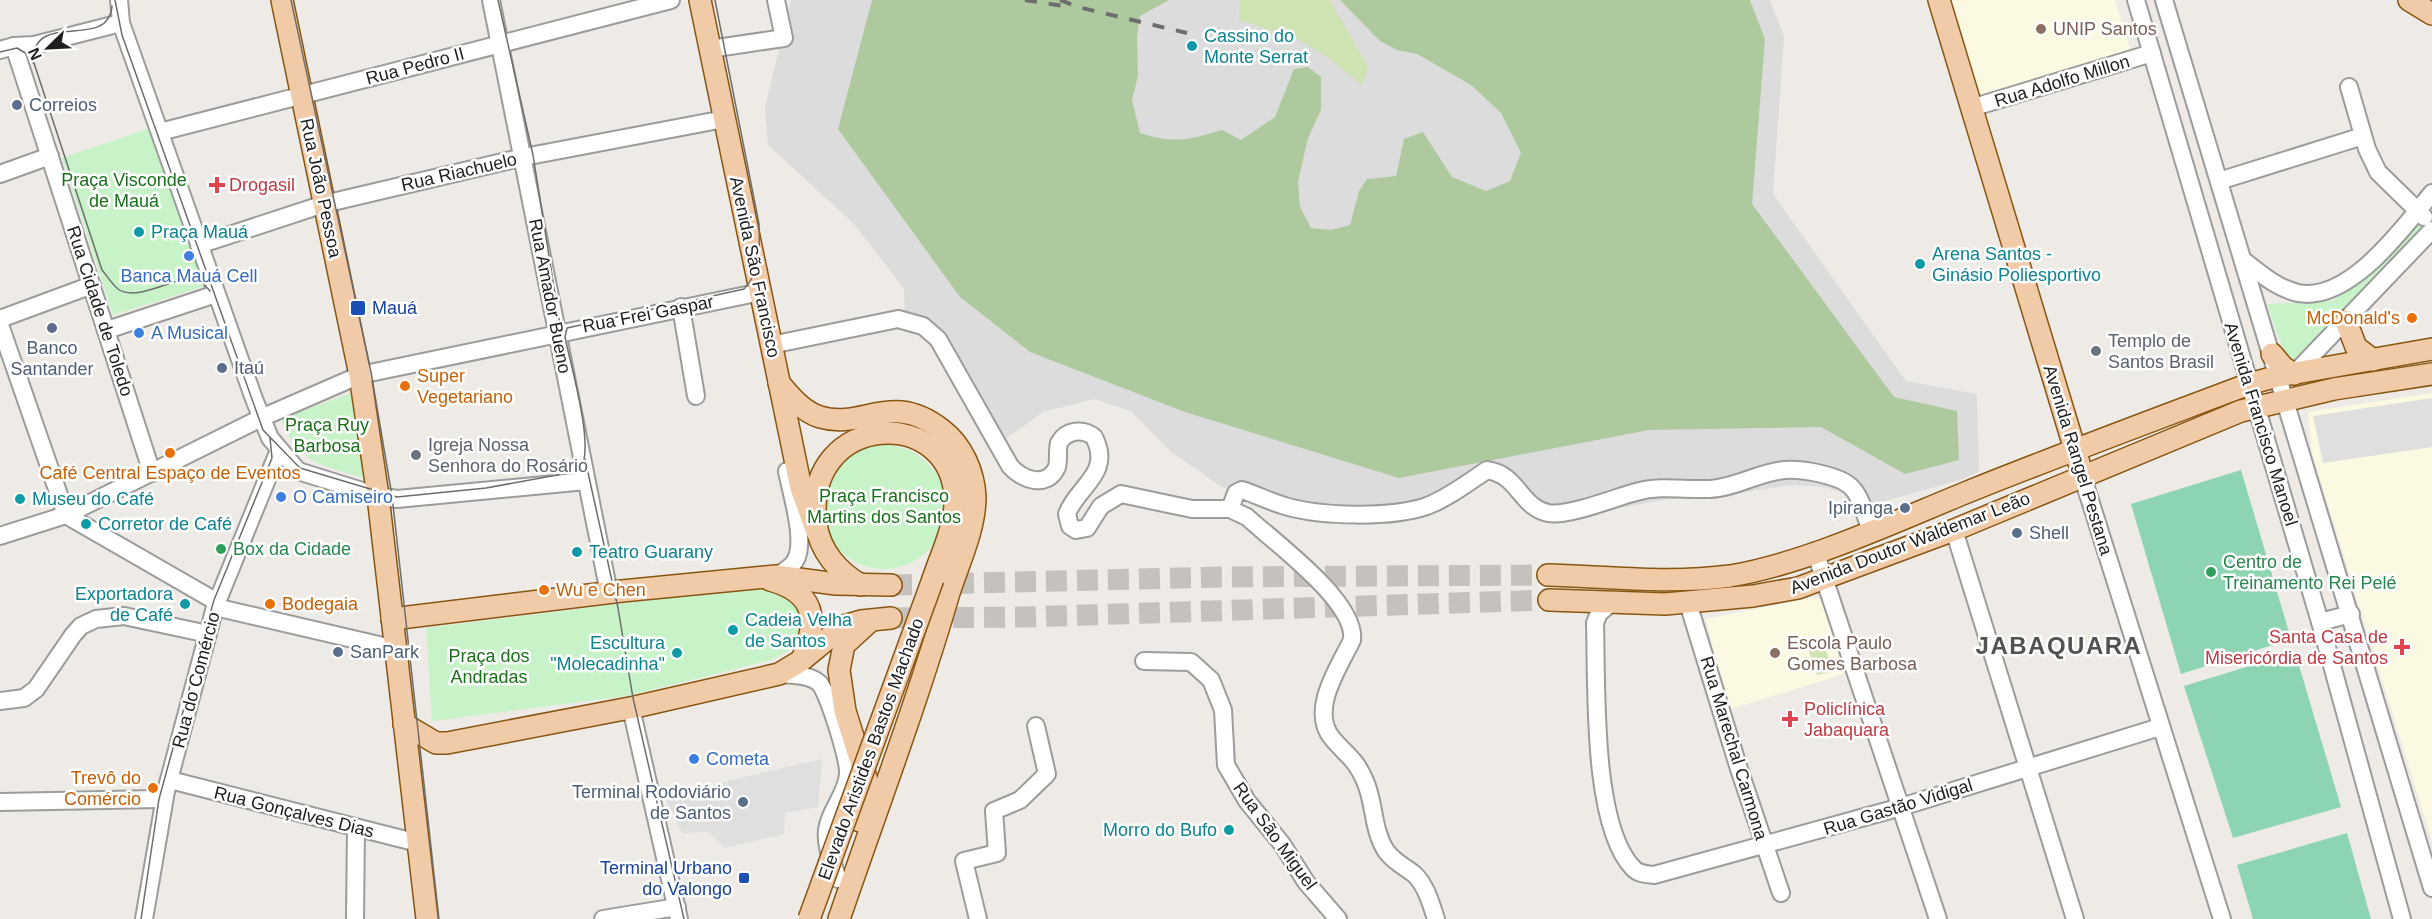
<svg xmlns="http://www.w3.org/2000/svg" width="2432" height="919" viewBox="0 0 2432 919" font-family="Arial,sans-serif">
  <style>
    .residential { fill: #dddcdc }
    .education { fill: #fbf9e2 }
    .grass { fill: #cee2b2 }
    .forest { fill: #afc99f }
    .park { fill: #c8f3c8 }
    .pitch { fill: #8dd4b2 }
    .parking { fill: #dfdfdf }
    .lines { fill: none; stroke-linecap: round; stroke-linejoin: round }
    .major-tunnel { stroke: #c5c2be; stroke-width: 21; stroke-dasharray: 21 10; stroke-linecap: butt }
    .minor-casing { stroke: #9c9c9c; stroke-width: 20 }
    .major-casing { stroke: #885612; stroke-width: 24 }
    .minor { stroke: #fff; stroke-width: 16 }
    .major { stroke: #f1cba8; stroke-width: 21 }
    .tram { stroke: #6d6d6d; stroke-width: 1.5 }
    .rail { stroke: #6d6d6d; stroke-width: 4; stroke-dasharray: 12 12; stroke-linecap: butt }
    .major-bridge-casing { stroke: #885612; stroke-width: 24; stroke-linecap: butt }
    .major-bridge { stroke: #f1cba8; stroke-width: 21 }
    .education-dot { fill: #8d6e63; stroke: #fff; stroke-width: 2 }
    .culture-dot { fill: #0f9aa8; stroke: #fff; stroke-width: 2 }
    .service-dot { fill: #5c6f8a; stroke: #fff; stroke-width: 2 }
    .health-dot { fill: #e0444e; stroke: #fff; stroke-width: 2 }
    .shop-dot { fill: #3f7fe0; stroke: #fff; stroke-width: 2 }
    .transit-dot { fill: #1a4fb4; stroke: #fff; stroke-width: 2 }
    .food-dot { fill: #e8710a; stroke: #fff; stroke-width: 2 }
    .worship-dot { fill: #6b7280; stroke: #fff; stroke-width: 2 }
    .leisure-dot { fill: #2e9e5b; stroke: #fff; stroke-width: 2 }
    .labels { text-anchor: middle; stroke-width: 5; stroke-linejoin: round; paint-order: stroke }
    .education-label { font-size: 18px; fill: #785e54; stroke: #fff; text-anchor: start }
    .culture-label { font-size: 18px; fill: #0d838f; stroke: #fff; text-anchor: start }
    .street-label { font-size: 18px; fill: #1f1f1f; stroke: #fff }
    .service-label { font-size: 18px; fill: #4e5e75; stroke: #fff; text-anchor: start }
    .park-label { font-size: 18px; fill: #197119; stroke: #fff }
    .health-label { font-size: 18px; fill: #be3a42; stroke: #fff; text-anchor: start }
    .shop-label { font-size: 18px; fill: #366cbe; stroke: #fff; text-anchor: start }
    .transit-label { font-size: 18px; fill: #164399; stroke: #fff; text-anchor: start }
    .food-label { font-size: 18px; fill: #c56008; stroke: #fff; text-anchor: start }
    .worship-label { font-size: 18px; fill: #5b616d; stroke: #fff; text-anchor: start }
    .leisure-label { font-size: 18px; fill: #27864d; stroke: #fff; text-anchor: start }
    .district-label { font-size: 24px; font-weight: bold; letter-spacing: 1.5px; fill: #525252; stroke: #fff }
  </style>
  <rect width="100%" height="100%" fill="#eeebe6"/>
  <polygon class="residential" points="791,0 1770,0 1784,37 1773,194 1906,381 1977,394 1979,471 1963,479 1875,504 1825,487 1792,485 1711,497 1669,499 1598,512 1533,508 1489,471 1404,513 1282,509 1222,487 1171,452 1131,411 1094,399 1043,412 998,444 931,334 905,322 904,289 855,225 768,145 765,107"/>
  <g class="education">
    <polygon points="1950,0 2115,0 2133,58 1982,104"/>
    <polygon points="2432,393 2432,841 2312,453 2308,412"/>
    <polygon points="1817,597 1822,602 1844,674 1728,710 1706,619"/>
  </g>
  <g class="grass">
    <polygon points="1240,0 1330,0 1368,67 1362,85 1326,56 1293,37 1239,20"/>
    <polygon points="1823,641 1833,671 1817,675 1807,646"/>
  </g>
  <path class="forest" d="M 872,0 L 1169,0 L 1140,16 L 1137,37 L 1138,76 L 1132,100 L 1140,133 C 1173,144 1189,140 1222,130 L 1241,140 L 1275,117 L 1294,69 L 1308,67 L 1321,77 L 1321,110 L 1308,138 L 1298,182 L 1300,207 L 1311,228 L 1331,230 L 1350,225 L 1359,191 L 1367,179 L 1396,176 L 1404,139 L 1423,132 L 1452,177 L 1486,191 L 1510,181 L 1521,153 L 1501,113 L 1471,85 L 1417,54 L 1397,50 L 1380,41 L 1340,0 L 1750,0 L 1765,39 L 1752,204 L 1894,397 L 1957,411 L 1959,460 L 1905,474 L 1821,427 L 1649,430 L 1399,478 L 1185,412 L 1030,352 L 960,297 L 838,129 Z"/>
  <g class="park">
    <polygon points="156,126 208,285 113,315 62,158"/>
    <polygon points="2419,219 2424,231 2297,364 2288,363 2267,304 2333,301"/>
    <path d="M 352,393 L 365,478 C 319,465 303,465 280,419 Z"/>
    <circle cx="884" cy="507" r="62"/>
    <path d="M 765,586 L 804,608 C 801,636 798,648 771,660 L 627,696 L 432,721 L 426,628 Z"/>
  </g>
  <g class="pitch">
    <polygon points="2241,470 2291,639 2181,674 2131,504"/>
    <polygon points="2295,652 2341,807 2233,838 2184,686"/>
    <polygon points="2347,833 2371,919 2253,919 2237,865"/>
  </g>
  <g class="parking">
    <polygon points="2432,398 2432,447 2323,463 2313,416"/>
    <polygon points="822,759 818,807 785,813 784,834 725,848 708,832 682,833 664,796"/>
  </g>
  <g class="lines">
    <g class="major-tunnel">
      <polyline points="891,585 1221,577 1548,575"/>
      <polyline points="891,618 1026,617 1549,600"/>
    </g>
    <g class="minor-casing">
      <g id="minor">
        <polyline points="119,0 121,23 254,399 270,438 298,471 378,496 397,499 586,481"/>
        <polyline points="491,0 609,593"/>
        <polyline points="2136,0 2320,622 2402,919"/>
        <polyline points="2164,0 2432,888"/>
        <polyline points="14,46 152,473"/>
        <polyline points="710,49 784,38 776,0"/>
        <polyline points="0,50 14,46 34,45 121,23"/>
        <polyline points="2349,87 2367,149 2378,172 2424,217"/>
        <polyline points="1971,108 2152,53"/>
        <polyline points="160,132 671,0"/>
        <polyline points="0,174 50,156"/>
        <polyline points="2219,181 2363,136"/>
        <polyline points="199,245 324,204 524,157 724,119"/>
        <path d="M 2243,260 C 2260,273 2276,288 2298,293 C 2349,303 2403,228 2432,193"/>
        <polyline points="681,307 696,396"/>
        <polyline points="0,319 92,285"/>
        <polyline points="0,325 66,515 217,602"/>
        <polyline points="107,330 216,294"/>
        <path d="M 771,345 L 898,319 L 923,326 L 938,339 L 1010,466 C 1021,479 1047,490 1057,467 C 1059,460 1057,450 1059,443 C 1066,430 1083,428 1094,437 C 1113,474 1077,486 1067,514 L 1070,526 L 1076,530 L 1087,528 L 1101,506 L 1121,494 L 1192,509 L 1230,509 L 1247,517 C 1274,542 1357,602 1352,640 C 1339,667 1309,710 1332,738 C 1346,755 1356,759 1365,781 C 1375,803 1372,829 1386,851 C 1394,862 1404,866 1414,874 C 1426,885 1431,904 1436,919"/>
        <polyline points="2294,374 2432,230"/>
        <polyline points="2082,475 2222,919"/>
        <path d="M 1230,509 L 1236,493 L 1242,490 C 1257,495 1271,502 1285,506 C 1322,517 1392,518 1427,506 C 1448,498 1469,482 1487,470 C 1519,475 1519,506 1548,513 C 1568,517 1616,497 1636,492 C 1661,485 1684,490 1709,489 C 1735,488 1759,472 1785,470 C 1802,469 1842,475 1853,489 C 1862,499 1866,519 1871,531"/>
        <polyline points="1954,530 2075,919"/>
        <polyline points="0,536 66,515 261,418 360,375 761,292"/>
        <polyline points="1815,551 1938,919"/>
        <path d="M 776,576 C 783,572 791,568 795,561 C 807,542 791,493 787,471"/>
        <path d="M 1611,603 L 1599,613 L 1595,623 C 1597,683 1591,824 1633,868 C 1638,874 1646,874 1654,875 L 1901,807 L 2160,727"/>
        <polyline points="1688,603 1739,769 1781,893"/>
        <polyline points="215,607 396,649"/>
        <polyline points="2320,622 2351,614"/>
        <polyline points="1144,661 1191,662 1211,680 1223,710 1226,765 1247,801 1282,844 1306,882 1338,919"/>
        <path d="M 779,674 C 791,675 809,674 819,683 C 828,691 849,761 848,774 C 847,794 829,811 827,830 C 825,846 833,864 838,879"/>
        <polyline points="0,701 24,698 36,689 73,635 81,626 96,619 124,616 208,634"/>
        <polyline points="631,708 679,919"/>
        <polyline points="170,780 418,843"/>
        <polyline points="0,802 159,799 166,791"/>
        <polyline points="144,919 166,791 215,607 279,450"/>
        <polyline points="355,919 356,828"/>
        <polyline points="603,919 677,907"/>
        <polyline points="978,919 964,861 997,853 994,811 1020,800 1047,774 1036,726"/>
      </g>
    </g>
    <g class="major-casing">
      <g id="major">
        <polyline points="282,0 360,375 378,496 427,919"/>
        <polyline points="700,0 801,488 817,532"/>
        <polyline points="1939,0 2079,463"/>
        <polyline points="2409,0 2432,14"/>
        <polyline points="2346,321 2356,347 2373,360"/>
        <polyline points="2272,354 2283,367 2294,374"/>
        <path d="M 779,383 C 790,396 803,412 820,417 C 864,430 891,390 942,430 C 962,445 974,472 975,497 C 975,529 959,562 949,593 C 917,703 876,811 839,919"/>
        <path d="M 1548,575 C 1608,577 1670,584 1730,576 C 1804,564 1894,522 1965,493 C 2059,455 2154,420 2249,384 L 2278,376 L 2432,349"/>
        <path d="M 770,580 C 814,592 819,618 803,657"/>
        <path d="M 861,585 C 838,572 820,551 816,524 C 802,409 958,404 955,504 C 954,529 941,555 933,579"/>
        <polyline points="1549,600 1665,604 1753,596 1798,588 1954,530 2241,411 2334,389 2432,374"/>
        <polyline points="392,619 622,591 776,576 836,584 891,585"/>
        <polyline points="404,724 436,743 447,743 635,707 779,674 802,660 843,626 861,621 891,618"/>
        <polyline points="860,821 868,784 845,711 839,670 844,645 868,623"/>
      </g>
    </g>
    <use href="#minor" class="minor"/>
    <use href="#major" class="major"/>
    <g class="tram">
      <path d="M 115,0 L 122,35 L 263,430 L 300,468 L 397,497 L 486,488 L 579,471 C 597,452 570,364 565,337 L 567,328 L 744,289 C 761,272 760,247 759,224 L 715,0"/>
      <polyline points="291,0 371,372 392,496 439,919"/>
      <polyline points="498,0 533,155 562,338"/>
      <path d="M 0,52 L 17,48 L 32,57 L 102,270 C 107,276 112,284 118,289 C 135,302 173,279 193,277 L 200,280 L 210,291"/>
      <path d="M 33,63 C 32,7 108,53 112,6"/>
      <polyline points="585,459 618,608 633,698 684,919"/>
      <polyline points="141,919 159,799 204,635 214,600 272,458 270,438"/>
    </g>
    <g class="rail">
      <polyline points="1025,0 1070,7"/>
      <polyline points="1060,0 1078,7 1187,33"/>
    </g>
    <g class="major-bridge-casing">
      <polyline id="major-bridge" points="809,919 933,579"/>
    </g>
    <use href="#major-bridge" class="major-bridge"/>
  </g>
  <g class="education-dot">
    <circle cx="2041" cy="29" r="6"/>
    <circle cx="1775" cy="653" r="6"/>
  </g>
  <g class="culture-dot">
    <circle cx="1192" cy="46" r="6"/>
    <circle cx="139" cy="232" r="6"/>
    <circle cx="1920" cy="264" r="6"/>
    <circle cx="20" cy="499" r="6"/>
    <circle cx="86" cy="524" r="6"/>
    <circle cx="577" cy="552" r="6"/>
    <circle cx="185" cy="604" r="6"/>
    <circle cx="733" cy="630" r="6"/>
    <circle cx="677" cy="653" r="6"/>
    <circle cx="1229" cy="830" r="6"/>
  </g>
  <g class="service-dot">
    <circle cx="17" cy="105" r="6"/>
    <circle cx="52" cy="328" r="6"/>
    <circle cx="222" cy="368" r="6"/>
    <circle cx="1905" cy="508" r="6"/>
    <circle cx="2017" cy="533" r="6"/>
    <circle cx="338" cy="652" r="6"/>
    <circle cx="743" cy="802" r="6"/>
  </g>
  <g class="health-dot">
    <path d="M214 176h6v6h6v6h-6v6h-6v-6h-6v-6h6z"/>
    <path d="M2399 638h6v6h6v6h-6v6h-6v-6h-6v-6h6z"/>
    <path d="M1787 710h6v6h6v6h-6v6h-6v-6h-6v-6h6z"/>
  </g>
  <g class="shop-dot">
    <circle cx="189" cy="256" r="6"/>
    <circle cx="139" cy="333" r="6"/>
    <circle cx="281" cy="497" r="6"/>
    <circle cx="694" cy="759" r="6"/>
  </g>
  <g class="transit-dot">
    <rect x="350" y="300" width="16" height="16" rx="3"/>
    <rect x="738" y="872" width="12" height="12" rx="3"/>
  </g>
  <g class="food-dot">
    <circle cx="2412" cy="318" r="6"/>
    <circle cx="405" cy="386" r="6"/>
    <circle cx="170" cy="453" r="6"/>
    <circle cx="544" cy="590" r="6"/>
    <circle cx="270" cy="604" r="6"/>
    <circle cx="153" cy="788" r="6"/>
  </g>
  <g class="worship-dot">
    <circle cx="2096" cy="351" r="6"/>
    <circle cx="416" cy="455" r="6"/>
  </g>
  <g class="leisure-dot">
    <circle cx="221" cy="549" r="6"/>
    <circle cx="2211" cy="572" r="6"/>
  </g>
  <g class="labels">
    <g class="education-label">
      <text x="2053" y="35">UNIP Santos</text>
      <text x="1787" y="649">Escola Paulo<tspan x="1787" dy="21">Gomes Barbosa</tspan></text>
    </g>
    <g class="culture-label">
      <text x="1204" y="42">Cassino do<tspan x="1204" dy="21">Monte Serrat</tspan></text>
      <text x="151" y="238">Praça Mauá</text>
      <text x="1932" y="260">Arena Santos -<tspan x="1932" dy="21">Ginásio Poliesportivo</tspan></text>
      <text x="32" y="505">Museu do Café</text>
      <text x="98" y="530">Corretor de Café</text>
      <text x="589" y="558">Teatro Guarany</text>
      <text x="173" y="600" text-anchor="end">Exportadora<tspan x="173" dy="21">de Café</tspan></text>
      <text x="745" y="626">Cadeia Velha<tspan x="745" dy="21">de Santos</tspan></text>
      <text x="665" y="649" text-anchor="end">Escultura<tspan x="665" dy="21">"Molecadinha"</tspan></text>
      <text x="1217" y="836" text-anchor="end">Morro do Bufo</text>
    </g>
    <g class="street-label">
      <text transform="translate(415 66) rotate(-15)" y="6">Rua Pedro II</text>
      <text transform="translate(2062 81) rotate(-17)" y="6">Rua Adolfo Millon</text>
      <text transform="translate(459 172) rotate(-13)" y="6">Rua Riachuelo</text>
      <text transform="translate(321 188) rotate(78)" y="6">Rua João Pessoa</text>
      <text transform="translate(755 267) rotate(78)" y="6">Avenida São Francisco</text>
      <text transform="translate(550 296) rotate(79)" y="6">Rua Amador Bueno</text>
      <text transform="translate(100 311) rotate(72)" y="6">Rua Cidade de Toledo</text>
      <text transform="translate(648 314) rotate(-11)" y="6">Rua Frei Gaspar</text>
      <text transform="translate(2261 424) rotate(73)" y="6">Avenida Francisco Manoel</text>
      <text transform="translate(2078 460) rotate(73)" y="6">Avenida Rangel Pestana</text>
      <text transform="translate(1910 543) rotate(-21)" y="6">Avenida Doutor Waldemar Leão</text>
      <text transform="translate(196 680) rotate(-75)" y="6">Rua do Comércio</text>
      <text transform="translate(1734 748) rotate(73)" y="6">Rua Marechal Carmona</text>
      <text transform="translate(871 749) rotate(-70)" y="6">Elevado Aristides Bastos Machado</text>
      <text transform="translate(1898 807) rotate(-17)" y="6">Rua Gastão Vidigal</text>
      <text transform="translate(294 812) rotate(14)" y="6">Rua Gonçalves Dias</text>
      <text transform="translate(1275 836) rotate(54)" y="6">Rua São Miguel</text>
    </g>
    <g class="service-label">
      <text x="29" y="111">Correios</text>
      <text x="52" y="354" text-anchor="middle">Banco<tspan x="52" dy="21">Santander</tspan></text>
      <text x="234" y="374">Itaú</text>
      <text x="1893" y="514" text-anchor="end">Ipiranga</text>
      <text x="2029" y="539">Shell</text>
      <text x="350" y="658">SanPark</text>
      <text x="731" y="798" text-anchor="end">Terminal Rodoviário<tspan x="731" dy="21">de Santos</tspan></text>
    </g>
    <g class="park-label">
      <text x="124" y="186">Praça Visconde<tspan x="124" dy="21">de Mauá</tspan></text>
      <text x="327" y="431">Praça Ruy<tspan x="327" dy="21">Barbosa</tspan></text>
      <text x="884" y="502">Praça Francisco<tspan x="884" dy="21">Martins dos Santos</tspan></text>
      <text x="489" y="662">Praça dos<tspan x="489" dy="21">Andradas</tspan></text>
    </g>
    <g class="health-label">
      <text x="229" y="191">Drogasil</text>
      <text x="2388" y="643" text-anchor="end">Santa Casa de<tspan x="2388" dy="21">Misericórdia de Santos</tspan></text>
      <text x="1804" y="715">Policlínica<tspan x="1804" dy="21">Jabaquara</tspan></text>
    </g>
    <g class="shop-label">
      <text x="189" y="282" text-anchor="middle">Banca Mauá Cell</text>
      <text x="151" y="339">A Musical</text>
      <text x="293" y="503">O Camiseiro</text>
      <text x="706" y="765">Cometa</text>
    </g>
    <g class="transit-label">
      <text x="372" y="314">Mauá</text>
      <text x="732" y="874" text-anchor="end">Terminal Urbano<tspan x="732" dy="21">do Valongo</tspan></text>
    </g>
    <g class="food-label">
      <text x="2400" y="324" text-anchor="end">McDonald's</text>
      <text x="417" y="382">Super<tspan x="417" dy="21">Vegetariano</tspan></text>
      <text x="170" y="479" text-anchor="middle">Café Central Espaço de Eventos</text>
      <text x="556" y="596">Wu e Chen</text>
      <text x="282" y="610">Bodegaia</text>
      <text x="141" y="784" text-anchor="end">Trevô do<tspan x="141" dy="21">Comércio</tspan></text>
    </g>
    <g class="worship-label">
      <text x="2108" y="347">Templo de<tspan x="2108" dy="21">Santos Brasil</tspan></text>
      <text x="428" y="451">Igreja Nossa<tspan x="428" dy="21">Senhora do Rosário</tspan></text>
    </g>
    <g class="leisure-label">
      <text x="233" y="555">Box da Cidade</text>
      <text x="2223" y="568">Centro de<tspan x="2223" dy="21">Treinamento Rei Pelé</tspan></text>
    </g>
    <g class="district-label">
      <text x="2059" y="654">JABAQUARA</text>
    </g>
  </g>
  <g transform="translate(48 48) rotate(246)" stroke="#ffffff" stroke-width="4.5" paint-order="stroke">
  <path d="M0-4.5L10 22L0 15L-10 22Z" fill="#1f1f1f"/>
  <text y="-9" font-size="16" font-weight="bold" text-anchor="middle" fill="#1f1f1f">N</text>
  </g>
</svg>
